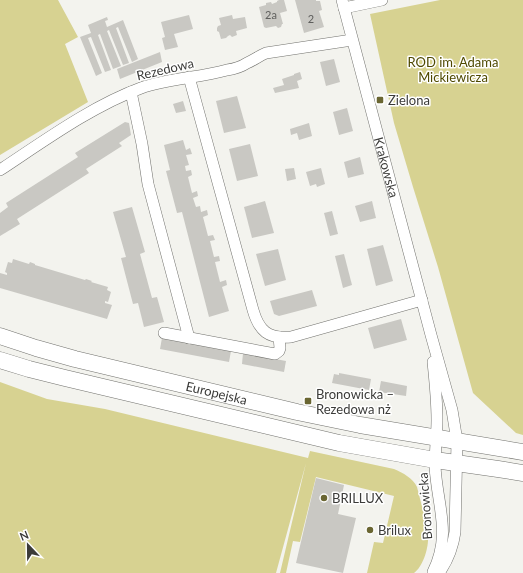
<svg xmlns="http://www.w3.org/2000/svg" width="523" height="573" viewBox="0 0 523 573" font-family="Lato,sans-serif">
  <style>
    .green { fill: #d7d291 }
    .building { fill: #c9c8c3 }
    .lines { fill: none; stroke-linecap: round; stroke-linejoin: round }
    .minor-casing { stroke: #72726e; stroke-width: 12 }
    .secondary-casing { stroke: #72726e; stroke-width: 17 }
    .minor { stroke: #fff; stroke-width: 11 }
    .secondary { stroke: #fff; stroke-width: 16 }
    .poi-dot { fill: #6a6632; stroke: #fff; stroke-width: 1.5 }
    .labels { text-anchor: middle; stroke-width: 3; stroke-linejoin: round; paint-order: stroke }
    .number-label { font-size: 11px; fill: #5e5e5c }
    .park-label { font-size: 13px; fill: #4f4900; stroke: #fff }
    .street-label { font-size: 13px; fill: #3b3b39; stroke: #fff }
    .poi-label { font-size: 13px; fill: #3b3b39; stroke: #fff; text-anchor: start }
  </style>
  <rect width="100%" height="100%" fill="#f3f3ee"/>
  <g class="green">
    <polygon points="0,0 58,0 78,37 65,44 88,102 0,155"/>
    <polygon points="440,0 523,0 523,435 516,433 473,393 438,267 413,187 394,123 370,14"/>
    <path d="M 0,382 L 47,399 L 105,409 L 308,458 L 310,451 L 394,469 C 403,473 413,478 417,487 C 421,503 426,520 428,536 C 429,547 423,567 414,573 L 367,573 L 374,542 L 383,543 L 394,496 L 316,477 L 300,542 L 293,541 L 286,573 L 280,573 L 306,463 L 276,573 L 0,573 Z"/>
  </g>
  <g class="building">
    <polygon points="279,0 284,0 287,11 280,13 283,24 282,24 281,27 278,28 276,26 266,28 264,27 259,7 266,5 266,3 271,2 272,4 277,2 277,1"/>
    <polygon points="295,0 316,0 316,1 320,1 322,10 319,11 324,27 304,33"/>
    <polygon points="189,15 193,29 174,34 178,47 165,50 162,38 165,37 161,22"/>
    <polygon points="232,15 233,19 245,17 247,28 236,31 237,35 232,37 230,35 228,36 226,38 221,39 219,32 217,31 217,28 218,26 221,25 219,18"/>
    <polygon points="107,17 108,20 105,21 107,27 123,20 138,59 132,62 118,27 116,28 129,63 123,65 109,30 107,31 121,66 113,69 100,34 98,35 111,70 105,72 91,37 88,38 102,73 96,76 80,37 91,33 88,25"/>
    <polygon points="160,52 162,62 120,79 117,69"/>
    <polygon points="334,59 340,82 326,86 320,62"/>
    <polygon points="300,72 302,79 297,81 299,88 275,93 273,88 284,85 282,79 294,75 294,74"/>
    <polygon points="237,96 246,128 224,133 216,101"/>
    <polygon points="183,101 186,111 176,113 173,104"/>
    <polygon points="347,108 353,131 339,135 333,112"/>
    <polygon points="125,122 129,123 131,135 119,143 122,146 86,169 89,173 17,219 20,224 0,236 0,213 8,207 6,203 78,157 75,153"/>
    <polygon points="309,123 312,136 299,140 297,133 291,135 290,129"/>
    <polygon points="183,140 186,150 190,148 192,154 186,155 189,165 185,166 186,171 191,170 192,175 188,177 192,193 197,191 198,196 193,198 196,207 200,206 201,212 207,210 208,215 203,217 208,236 213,235 215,240 210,241 214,257 219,256 220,261 215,262 220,282 226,280 227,285 222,287 229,311 209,317 182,212 177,213 166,171 170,170 164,145"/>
    <polygon points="250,144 258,176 237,181 229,149"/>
    <polygon points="360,157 364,174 348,178 344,162"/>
    <polygon points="294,168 296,179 287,181 285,169"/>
    <polygon points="321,168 325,184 317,187 316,184 310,186 306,172"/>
    <polygon points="265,201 274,233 252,238 244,207"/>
    <polygon points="372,201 376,218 360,222 355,206"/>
    <polygon points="132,207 145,252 140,254 152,298 157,297 164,322 144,327 138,303 133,304 121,258 126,257 113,212"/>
    <polygon points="332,211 338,234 330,236 324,213"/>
    <polygon points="383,245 393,281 376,286 367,249"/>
    <polygon points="278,249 286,280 265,286 256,254"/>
    <polygon points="344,254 352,285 343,288 335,256"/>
    <polygon points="13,259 29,264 30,262 35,264 35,265 85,280 86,279 92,281 91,282 108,287 107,290 111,292 108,302 105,301 105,303 112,305 107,319 0,288 0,273 7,275 7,273 5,272 8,262 12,263"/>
    <polygon points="312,290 317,306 279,316 274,314 270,301"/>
    <polygon points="401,319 407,340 374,349 368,328"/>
    <polygon points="162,338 231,351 229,362 160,349"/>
    <polygon points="243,353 286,361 284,372 242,364"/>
    <polygon points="339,373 371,379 369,390 332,383 334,374 339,375"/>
    <polygon points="381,381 407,386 406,396 379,392"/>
    <polygon points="316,478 344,485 338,514 356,518 343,573 296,563"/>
  </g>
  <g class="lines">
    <g class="minor-casing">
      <g id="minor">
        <path id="s1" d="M 342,0 L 431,335 L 452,410 L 457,441 L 455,532 C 453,547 448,560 439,573"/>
        <polyline points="344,8 382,0"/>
        <path d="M 189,77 L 253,310 C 259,331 268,339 291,337 L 422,300"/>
        <polyline points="131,92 142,144 148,184 189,338"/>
        <path d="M 0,170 C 44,141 92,106 141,88 C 169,78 199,78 227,70 C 234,69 241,67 247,63 C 254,60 259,56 266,53 L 352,40"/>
        <polyline points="164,333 275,354 279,351 280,348 279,337"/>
        <path d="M 433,572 C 452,534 437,505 435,466 C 435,451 437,436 437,420 C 437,401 435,381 433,362"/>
      </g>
    </g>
    <g class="secondary-casing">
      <g id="secondary">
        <path id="s2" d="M 0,336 L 36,348 L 75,359 L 297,412 L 360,425 L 523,452"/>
        <polyline points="0,360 29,369 65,378 339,443 435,460 498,469 523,473"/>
      </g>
    </g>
    <use href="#minor" class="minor"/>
    <use href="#secondary" class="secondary"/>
  </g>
  <g class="poi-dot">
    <rect x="376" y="96" width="8" height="8" rx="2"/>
    <rect x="304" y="397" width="8" height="8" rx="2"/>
    <circle cx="324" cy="498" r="4"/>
    <circle cx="370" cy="530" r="4"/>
  </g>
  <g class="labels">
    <g class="number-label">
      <text x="271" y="19">2a</text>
      <text x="311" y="23">2</text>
    </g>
    <g class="park-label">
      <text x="453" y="67">ROD im. Adama<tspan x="453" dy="15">Mickiewicza</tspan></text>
    </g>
    <g class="street-label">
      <text transform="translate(165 69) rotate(-13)" y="5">Rezedowa</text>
      <text dy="5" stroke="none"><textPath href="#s1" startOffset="173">Krakowska</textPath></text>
      <text dy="5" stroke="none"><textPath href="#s2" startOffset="224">Europejska</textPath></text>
      <text transform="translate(425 506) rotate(-94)" y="5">Bronowicka</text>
    </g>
    <g class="poi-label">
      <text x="388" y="105">Zielona</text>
      <text x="316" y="399">Bronowicka –<tspan x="316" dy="15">Rezedowa nż</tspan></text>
      <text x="332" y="503">BRILLUX</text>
      <text x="378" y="535">Brilux</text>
    </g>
  </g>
  <g transform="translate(28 545) rotate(338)" stroke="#ffffff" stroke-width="3" paint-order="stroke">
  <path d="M0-3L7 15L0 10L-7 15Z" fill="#3b3b39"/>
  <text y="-6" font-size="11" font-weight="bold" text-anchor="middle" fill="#3b3b39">N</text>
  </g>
</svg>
